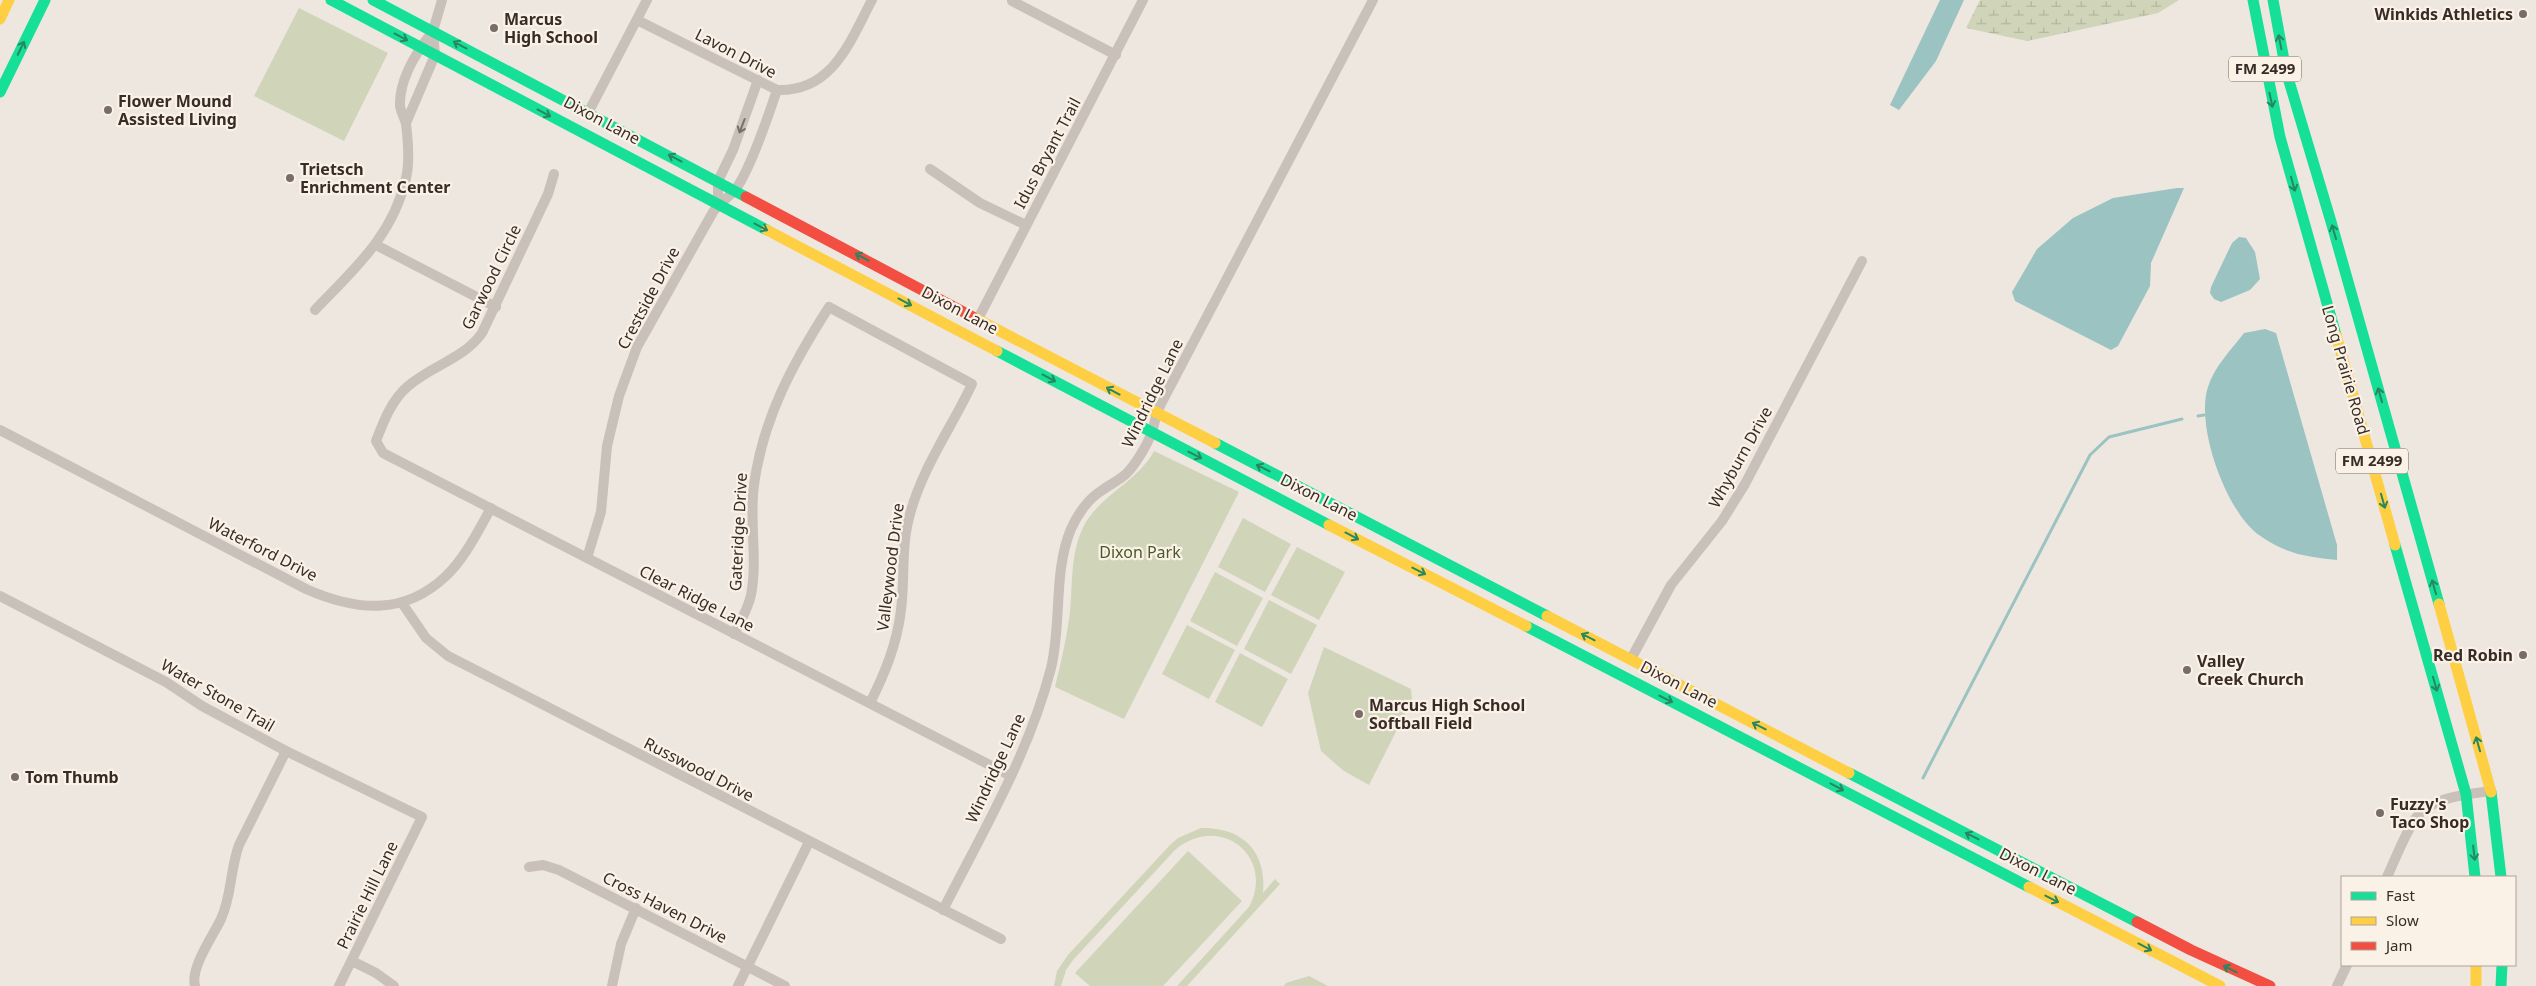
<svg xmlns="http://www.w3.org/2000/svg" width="2536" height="986" viewBox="0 0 2536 986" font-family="'Noto Sans',sans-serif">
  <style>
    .wetland { fill: url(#wetland-marsh) }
    .park { fill: #d0d4b9 }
    .water { fill: #9ac3c2 }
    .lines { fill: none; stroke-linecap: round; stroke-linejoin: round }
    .stream { stroke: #9ac3c2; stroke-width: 3 }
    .street { stroke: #c8c0b9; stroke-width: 10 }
    .fast { stroke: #16e098; stroke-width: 11 }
    .slow { stroke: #ffcf43; stroke-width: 11 }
    .jam { stroke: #f24e42; stroke-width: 11 }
    .oneway { stroke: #288660 }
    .oneway2 { stroke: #796f69 }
    .poi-dot { fill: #786d68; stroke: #fbf2e7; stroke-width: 2 }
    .labels { text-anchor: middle; stroke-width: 4.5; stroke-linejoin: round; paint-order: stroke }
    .shield { fill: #fbf2e7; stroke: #736761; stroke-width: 1 }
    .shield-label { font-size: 15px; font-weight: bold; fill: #392c27 }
    .poi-label { font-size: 16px; font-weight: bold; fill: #392c27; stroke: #fbf2e7; text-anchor: start }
    .street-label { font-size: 16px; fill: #392c27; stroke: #fbf2e7 }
    .park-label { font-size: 16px; fill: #495a28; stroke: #fbf2e7 }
  </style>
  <defs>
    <pattern id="wetland-marsh" width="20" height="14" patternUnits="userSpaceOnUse" patternTransform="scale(1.25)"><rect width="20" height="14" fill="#d0d4b9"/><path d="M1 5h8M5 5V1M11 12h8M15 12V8" fill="none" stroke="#b3b69f"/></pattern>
  </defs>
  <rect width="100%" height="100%" fill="#eee7e0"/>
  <polygon class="wetland" points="1980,0 2179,0 2158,13 2027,41 1966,28"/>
  <g class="park">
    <polygon points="299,8 388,53 344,141 254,96"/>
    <path d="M 1154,451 L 1239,492 L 1124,719 L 1055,687 C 1061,662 1067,637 1070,612 C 1073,582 1070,549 1086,522 C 1104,493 1138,481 1154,451 Z"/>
    <polygon points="1243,518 1291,544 1265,592 1218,567"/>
    <polygon points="1297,547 1345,572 1319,620 1271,595"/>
    <polygon points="1215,572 1263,598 1237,646 1190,621"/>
    <polygon points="1269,600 1317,625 1291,674 1244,649"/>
    <polygon points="1187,625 1235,650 1209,699 1162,674"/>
    <polygon points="1324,647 1411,689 1412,700 1369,785 1344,771 1321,751 1308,693"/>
    <polygon points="1240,653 1288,679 1262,727 1215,702"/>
    <path d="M 1201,828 C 1242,827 1267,851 1263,893 L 1275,879 L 1280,884 L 1187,986 L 1177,986 L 1249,907 C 1276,856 1219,812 1175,850 L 1073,960 L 1066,970 L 1061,986 L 1054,986 L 1057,971 L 1068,955 L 1170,845 L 1178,838 Z"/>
    <polygon points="1188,851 1242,901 1163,986 1090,986 1075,973"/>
    <polygon points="1309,976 1328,986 1284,986 1286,983"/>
  </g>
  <g class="water">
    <polygon points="1940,0 1964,0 1936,61 1899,110 1890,105"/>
    <polygon points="2177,188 2184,188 2151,263 2150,286 2118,346 2111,350 2015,301 2012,292 2037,249 2073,218 2113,198"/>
    <polygon points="2239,237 2246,238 2255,252 2260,279 2250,290 2221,302 2214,299 2210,293 2211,287 2232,243"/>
    <path d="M 2265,329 L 2276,333 L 2337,545 L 2337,560 C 2307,557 2285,554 2259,535 C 2226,512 2195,425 2208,387 C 2214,367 2231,350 2244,333 Z"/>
  </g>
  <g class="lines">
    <g class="stream">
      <polyline points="2198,416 2204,415"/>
      <polyline points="1923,778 2090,455 2109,437 2182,419"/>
    </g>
    <g class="street">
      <polyline points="1012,1 1116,55"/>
      <path d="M 637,20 L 777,90 C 833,92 850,41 872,0"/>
      <polyline points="588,113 647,0"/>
      <polyline points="406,123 435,55 433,31 442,0"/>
      <polyline points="930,169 980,203 1026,225"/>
      <path d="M 554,174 L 548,194 L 482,333 C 464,359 430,366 407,387 C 391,401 383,423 376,441 L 383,453 L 1011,776"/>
      <polyline points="718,204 718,181 733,150 758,80"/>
      <polyline points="376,245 496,307"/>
      <path d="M 315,310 C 354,269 393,236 406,178 C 410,162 408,140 406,124 C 405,118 401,113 400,106 C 399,79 417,51 433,31"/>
      <polyline points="978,319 1143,0"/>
      <path d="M 0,430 L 306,589 C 356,611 404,616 446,576 C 465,558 478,531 491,508"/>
      <path d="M 587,558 L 601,512 L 607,446 L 619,396 L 637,347 L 713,212 C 719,203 728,198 735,190 C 750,171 769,114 777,90"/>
      <polyline points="0,596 166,682 202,706 286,751 422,817 339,986"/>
      <polyline points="402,603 426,638 448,656 1001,939"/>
      <path d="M 734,634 C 741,621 748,609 751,595 C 758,559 749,521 754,485 C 763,418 793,363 829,307 L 972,384 C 951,429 921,469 909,518 C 901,548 905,579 901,610 C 897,644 885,673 870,703"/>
      <polyline points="1631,659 1671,585 1722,521 1745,484 1862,261"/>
      <polyline points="529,867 543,865 559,870 785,986"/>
      <path d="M 2387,877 C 2396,858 2404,835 2416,818 C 2431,797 2468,794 2491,791"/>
      <path d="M 943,910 C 983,831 1029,754 1051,668 C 1062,623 1053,572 1071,529 C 1077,515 1088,499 1101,491 C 1109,485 1118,481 1126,474 C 1136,464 1147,445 1152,432 C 1155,422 1156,413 1161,404 L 1373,0"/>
      <polyline points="352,961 376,973 394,986"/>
      <path d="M 195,986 C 190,968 213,936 221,919 C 232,895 230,869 239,845 L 286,751"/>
      <polyline points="612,986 621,944 636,908"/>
      <polyline points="738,986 809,842"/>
      <polyline points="2337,986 2347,965"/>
    </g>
    <g class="fast">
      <polyline points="331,0 767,230"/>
      <polyline points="373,0 746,197"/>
      <polyline points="2253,0 2280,137 2336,335"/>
      <polyline points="2273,0 2286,71 2332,225 2439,604"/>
      <polyline points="0,92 45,0"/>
      <polyline points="997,351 1329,525"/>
      <polyline points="1215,443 1547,616"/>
      <polyline points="2395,545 2466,794 2475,877"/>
      <polyline points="1526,626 2029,887"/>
      <polyline points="1849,773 2137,922"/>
      <polyline points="2491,792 2501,877"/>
      <polyline points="2501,986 2502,965"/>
    </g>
    <g class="slow">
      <polyline points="0,19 9,0"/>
      <polyline points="767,230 997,351"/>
      <polyline points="973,317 1215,443"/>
      <polyline points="2336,335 2395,545"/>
      <polyline points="1329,525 1526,626"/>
      <polyline points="2439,604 2491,792"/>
      <polyline points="1547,616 1849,773"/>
      <polyline points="2029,887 2220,986"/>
      <polyline points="2476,965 2476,986"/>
    </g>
    <g class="jam">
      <polyline points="746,197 973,317"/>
      <polyline points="2137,922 2191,950 2270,986"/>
    </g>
  </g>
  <defs><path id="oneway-shaft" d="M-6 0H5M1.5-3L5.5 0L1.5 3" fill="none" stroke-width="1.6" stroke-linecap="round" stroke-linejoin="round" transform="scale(1.25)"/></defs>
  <g class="oneway">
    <use href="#oneway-shaft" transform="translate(401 37) rotate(28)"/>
    <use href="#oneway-shaft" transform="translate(2280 42) rotate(-101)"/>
    <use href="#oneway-shaft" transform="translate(460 45) rotate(-152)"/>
    <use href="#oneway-shaft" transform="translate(21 48) rotate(-64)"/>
    <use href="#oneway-shaft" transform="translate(2271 100) rotate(78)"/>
    <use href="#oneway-shaft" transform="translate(544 113) rotate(28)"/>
    <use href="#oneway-shaft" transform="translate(675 158) rotate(-152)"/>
    <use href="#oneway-shaft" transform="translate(2293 184) rotate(74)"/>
    <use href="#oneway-shaft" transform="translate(761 227) rotate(28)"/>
    <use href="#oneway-shaft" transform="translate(2334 232) rotate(-106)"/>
    <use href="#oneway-shaft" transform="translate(862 257) rotate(-152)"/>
    <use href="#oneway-shaft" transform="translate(905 302) rotate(28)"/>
    <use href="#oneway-shaft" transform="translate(1049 378) rotate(28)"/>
    <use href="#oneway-shaft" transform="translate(1113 391) rotate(-152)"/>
    <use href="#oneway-shaft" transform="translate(2380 395) rotate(-106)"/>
    <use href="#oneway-shaft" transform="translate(1195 455) rotate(27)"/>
    <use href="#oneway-shaft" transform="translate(1263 468) rotate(-153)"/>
    <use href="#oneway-shaft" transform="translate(2383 501) rotate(74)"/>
    <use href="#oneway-shaft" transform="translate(1352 536) rotate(28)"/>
    <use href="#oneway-shaft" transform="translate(1419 571) rotate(27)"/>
    <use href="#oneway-shaft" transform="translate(2434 587) rotate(-106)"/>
    <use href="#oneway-shaft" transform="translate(1588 637) rotate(-153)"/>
    <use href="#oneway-shaft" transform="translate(2435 684) rotate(74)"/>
    <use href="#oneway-shaft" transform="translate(1666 699) rotate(27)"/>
    <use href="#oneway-shaft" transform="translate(1759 726) rotate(-153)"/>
    <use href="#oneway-shaft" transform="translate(2478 744) rotate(-106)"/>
    <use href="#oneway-shaft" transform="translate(1837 787) rotate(28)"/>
    <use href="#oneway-shaft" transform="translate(1972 836) rotate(-153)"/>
    <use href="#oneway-shaft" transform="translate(2474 853) rotate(83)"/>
    <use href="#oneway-shaft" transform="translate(2052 899) rotate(27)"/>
    <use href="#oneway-shaft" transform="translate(2145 947) rotate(28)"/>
    <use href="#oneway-shaft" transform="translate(2230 969) rotate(-154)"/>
  </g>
  <use class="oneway2" href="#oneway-shaft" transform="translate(742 126) rotate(111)"/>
  <g class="poi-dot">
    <circle cx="2523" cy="14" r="5"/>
    <circle cx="494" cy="28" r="5"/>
    <circle cx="108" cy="110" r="5"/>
    <circle cx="290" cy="178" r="5"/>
    <circle cx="2523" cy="655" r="5"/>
    <circle cx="2187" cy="670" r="5"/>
    <circle cx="1359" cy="714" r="5"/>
    <circle cx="15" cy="777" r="5"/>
    <circle cx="2380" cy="813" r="5"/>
  </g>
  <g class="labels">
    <g class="shield">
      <rect x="2229" y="56.5" width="72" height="25" rx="4"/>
      <rect x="2336" y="448.5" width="72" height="25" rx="4"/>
    </g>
    <g class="shield-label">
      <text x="2265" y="74">FM 2499</text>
      <text x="2372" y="466">FM 2499</text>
    </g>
    <g class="poi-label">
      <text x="2513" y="20" text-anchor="end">Winkids Athletics</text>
      <text x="504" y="25">Marcus<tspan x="504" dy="18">High School</tspan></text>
      <text x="118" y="107">Flower Mound<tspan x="118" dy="18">Assisted Living</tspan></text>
      <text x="300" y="175">Trietsch<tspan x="300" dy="18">Enrichment Center</tspan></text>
      <text x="2513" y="661" text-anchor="end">Red Robin</text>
      <text x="2197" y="667">Valley<tspan x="2197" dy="18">Creek Church</tspan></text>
      <text x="1369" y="711">Marcus High School<tspan x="1369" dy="18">Softball Field</tspan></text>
      <text x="25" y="783">Tom Thumb</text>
      <text x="2390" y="810">Fuzzy's<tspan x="2390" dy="18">Taco Shop</tspan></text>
    </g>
    <g class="street-label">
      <text transform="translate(736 53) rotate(27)" y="6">Lavon Drive</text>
      <text transform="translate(602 120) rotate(28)" y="6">Dixon Lane</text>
      <text transform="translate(1047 153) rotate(-62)" y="6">Idus Bryant Trail</text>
      <text transform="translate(491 277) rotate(-64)" y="6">Garwood Circle</text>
      <text transform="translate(648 298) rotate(-62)" y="6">Crestside Drive</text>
      <text transform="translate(960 310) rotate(28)" y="6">Dixon Lane</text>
      <text transform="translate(2346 370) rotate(74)" y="6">Long Prairie Road</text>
      <text transform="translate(1152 393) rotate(-64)" y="6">Windridge Lane</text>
      <text transform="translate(1740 457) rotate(-61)" y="6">Whyburn Drive</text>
      <text transform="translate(1319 497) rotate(27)" y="6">Dixon Lane</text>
      <text transform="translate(738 532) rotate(-87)" y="6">Gateridge Drive</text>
      <text transform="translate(263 549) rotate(27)" y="6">Waterford Drive</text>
      <text transform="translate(890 567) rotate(-83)" y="6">Valleywood Drive</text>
      <text transform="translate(697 598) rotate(27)" y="6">Clear Ridge Lane</text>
      <text transform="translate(1679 684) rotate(27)" y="6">Dixon Lane</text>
      <text transform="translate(218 695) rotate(30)" y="6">Water Stone Trail</text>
      <text transform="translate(995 768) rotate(-65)" y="6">Windridge Lane</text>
      <text transform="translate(699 769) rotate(27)" y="6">Russwood Drive</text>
      <text transform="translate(2038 871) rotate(27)" y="6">Dixon Lane</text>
      <text transform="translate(367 895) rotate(-64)" y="6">Prairie Hill Lane</text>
      <text transform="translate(665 907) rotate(27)" y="6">Cross Haven Drive</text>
    </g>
    <g class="park-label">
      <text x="1140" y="558">Dixon Park</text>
    </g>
  </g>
  <rect x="2341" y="876" width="175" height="90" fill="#fbf2e7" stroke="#ada39a"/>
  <rect x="2351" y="892" width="25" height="8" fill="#16e098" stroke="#ada39a"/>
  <text x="2386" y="901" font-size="15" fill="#392c27">Fast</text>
  <rect x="2351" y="917" width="25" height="8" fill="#ffcf43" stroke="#ada39a"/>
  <text x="2386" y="926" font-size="15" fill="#392c27">Slow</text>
  <rect x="2351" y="942" width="25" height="8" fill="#f24e42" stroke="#ada39a"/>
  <text x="2386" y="951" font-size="15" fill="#392c27">Jam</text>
</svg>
